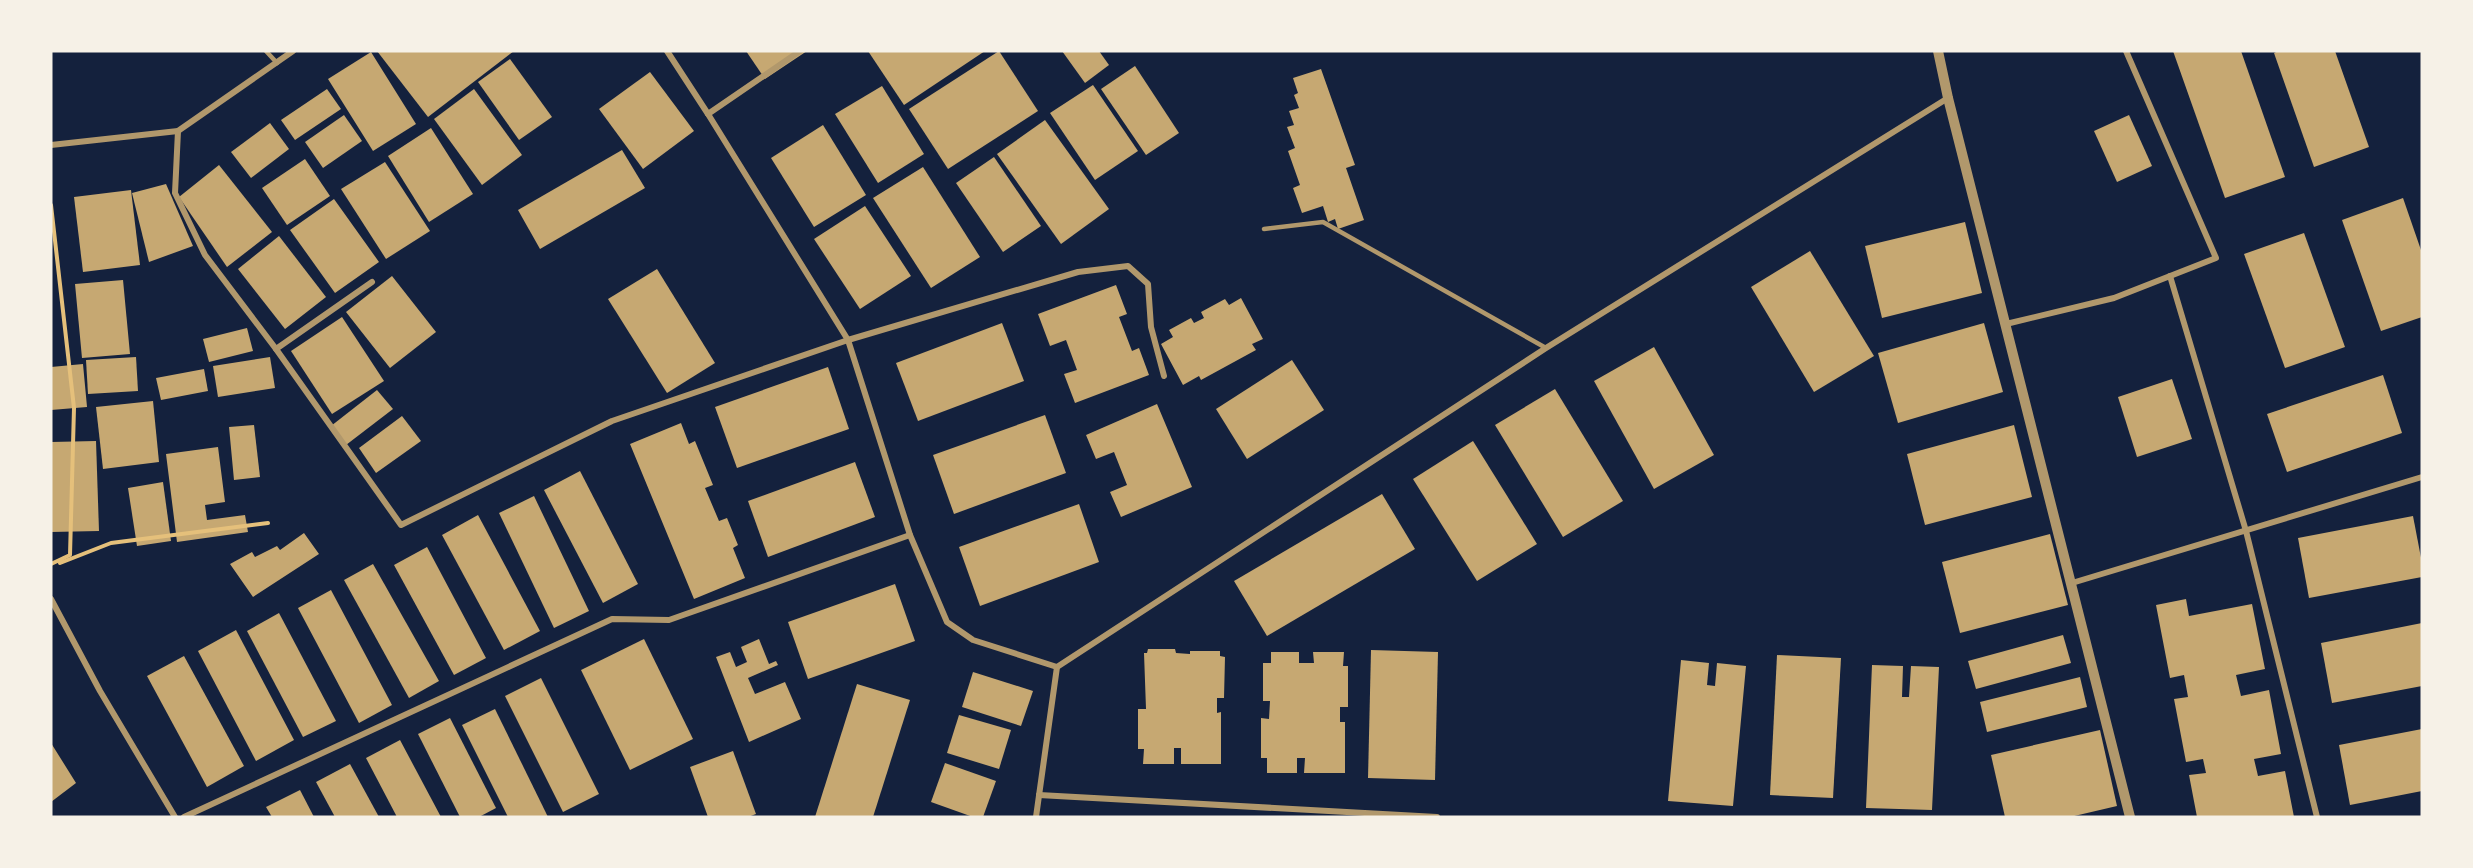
<svg xmlns="http://www.w3.org/2000/svg" width="2473" height="868" viewBox="0 0 2473 868" font-family="Arial,sans-serif">
  <style>
    .building { fill: #c6a872 }
    .lines { fill: none; stroke-linecap: round; stroke-linejoin: round }
    .path { stroke: #e5c07b; stroke-width: 4 }
    .service { stroke: #b1986c; stroke-width: 4.5 }
    .minor { stroke: #b1986c; stroke-width: 6 }
    .tertiary { stroke: #b1986c; stroke-width: 10 }
  </style>
  <rect width="100%" height="100%" fill="#14213d"/>
  <g class="building">
    <polygon points="377,51 514,51 428,117"/>
    <polygon points="746,51 807,51 765,79"/>
    <polygon points="868,51 985,51 904,105"/>
    <polygon points="999,51 1038,111 948,169 909,109"/>
    <polygon points="1062,51 1099,51 1109,65 1085,83"/>
    <polygon points="2173,51 2241,51 2285,177 2225,198"/>
    <polygon points="2278,51 2335,51 2369,147 2314,167 2274,53"/>
    <polygon points="371,52 416,124 373,151 328,79"/>
    <polygon points="510,59 552,117 519,140 478,82"/>
    <polygon points="1135,66 1179,133 1146,155 1101,89"/>
    <polygon points="1321,69 1355,165 1346,168 1364,220 1338,229 1335,219 1328,222 1323,206 1302,213 1293,188 1300,185 1288,151 1295,148 1287,127 1294,125 1289,111 1299,108 1294,95 1298,93 1293,78"/>
    <polygon points="650,72 694,131 643,169 599,109"/>
    <polygon points="1093,85 1138,151 1095,180 1050,113"/>
    <polygon points="882,86 924,154 878,183 835,114"/>
    <polygon points="327,89 341,109 295,140 281,120"/>
    <polygon points="474,89 522,155 482,185 434,119"/>
    <polygon points="344,115 362,141 323,168 305,142"/>
    <polygon points="2129,115 2152,166 2117,182 2094,131"/>
    <polygon points="1045,120 1109,209 1061,244 997,154"/>
    <polygon points="270,123 289,149 251,178 231,152"/>
    <polygon points="823,125 866,195 814,227 771,158"/>
    <polygon points="431,128 473,194 429,222 388,156"/>
    <polygon points="622,150 645,188 540,249 518,210"/>
    <polygon points="994,157 1041,226 1003,252 956,183"/>
    <polygon points="305,159 330,196 287,225 262,188"/>
    <polygon points="385,162 430,231 386,259 341,189"/>
    <polygon points="219,165 272,232 227,267 179,197"/>
    <polygon points="923,167 980,257 931,288 873,198"/>
    <polygon points="166,184 193,246 149,262 132,193"/>
    <polygon points="131,190 140,265 83,272 74,197"/>
    <polygon points="2403,198 2422,253 2422,317 2381,331 2342,220"/>
    <polygon points="334,199 379,262 335,293 290,230"/>
    <polygon points="865,206 911,276 860,309 814,239"/>
    <polygon points="1965,222 1982,293 1882,318 1865,246"/>
    <polygon points="2304,233 2345,347 2285,368 2244,254"/>
    <polygon points="279,236 326,297 285,329 238,269"/>
    <polygon points="1810,251 1874,356 1814,392 1751,287"/>
    <polygon points="657,269 715,363 667,393 608,299"/>
    <polygon points="392,276 436,332 390,368 346,312"/>
    <polygon points="123,280 130,354 82,358 75,284"/>
    <polygon points="1116,285 1127,314 1119,317 1132,351 1139,348 1149,375 1075,403 1064,374 1077,370 1066,340 1050,346 1038,314"/>
    <polygon points="1241,298 1263,339 1252,344 1256,350 1201,380 1199,376 1183,385 1161,344 1173,337 1169,330 1191,318 1194,323 1204,318 1201,312 1225,299 1229,305"/>
    <polygon points="342,317 384,381 332,414 291,351"/>
    <polygon points="1002,323 1024,381 918,421 896,363"/>
    <polygon points="1984,323 2003,392 1898,423 1878,353"/>
    <polygon points="247,328 253,351 209,362 203,339"/>
    <polygon points="1654,347 1714,455 1654,489 1594,381"/>
    <polygon points="136,357 138,391 88,394 86,360"/>
    <polygon points="270,357 275,388 218,397 213,366"/>
    <polygon points="1292,360 1324,410 1247,459 1216,409"/>
    <polygon points="83,364 87,407 51,410 51,367"/>
    <polygon points="828,367 849,429 737,468 715,407"/>
    <polygon points="204,369 208,391 161,400 156,378"/>
    <polygon points="2383,375 2402,433 2287,472 2267,414"/>
    <polygon points="2172,379 2192,439 2137,457 2118,397"/>
    <polygon points="1555,389 1623,501 1563,537 1495,425"/>
    <polygon points="377,390 393,409 346,445 331,426"/>
    <polygon points="153,401 159,462 103,469 96,407"/>
    <polygon points="1157,404 1192,487 1121,517 1110,492 1127,485 1114,452 1096,459 1086,435"/>
    <polygon points="1045,415 1066,473 954,514 933,455"/>
    <polygon points="402,416 421,441 376,473 359,448"/>
    <polygon points="681,423 689,444 695,441 713,485 705,488 719,521 727,518 738,545 733,548 745,578 694,599 630,444"/>
    <polygon points="254,425 260,477 234,480 229,427"/>
    <polygon points="2014,425 2032,497 1925,525 1907,454"/>
    <polygon points="96,441 99,531 51,532 51,442"/>
    <polygon points="1473,441 1537,544 1477,581 1413,479"/>
    <polygon points="218,447 225,502 205,505 207,520 245,515 248,532 177,542 166,454"/>
    <polygon points="855,462 875,517 768,557 748,501"/>
    <polygon points="580,471 638,584 603,603 544,490"/>
    <polygon points="163,482 171,541 137,546 128,488"/>
    <polygon points="1382,494 1415,549 1267,636 1234,581"/>
    <polygon points="534,496 589,611 554,628 499,513"/>
    <polygon points="1079,504 1099,562 980,606 959,547"/>
    <polygon points="478,515 540,631 504,650 442,535"/>
    <polygon points="2413,516 2422,563 2422,577 2309,598 2298,538"/>
    <polygon points="304,533 319,554 253,597 230,564 252,552 255,557 277,546 280,550"/>
    <polygon points="2050,534 2068,605 1960,633 1942,562"/>
    <polygon points="427,547 486,658 454,675 394,565"/>
    <polygon points="373,564 439,681 409,698 344,580"/>
    <polygon points="895,584 915,641 808,679 788,622"/>
    <polygon points="331,590 392,705 359,723 298,608"/>
    <polygon points="2186,599 2189,616 2252,604 2265,669 2236,675 2241,696 2269,690 2281,754 2254,759 2258,776 2285,771 2294,817 2197,817 2189,775 2206,773 2203,759 2186,762 2174,699 2188,697 2184,675 2170,678 2156,605"/>
    <polygon points="279,613 336,721 303,737 247,631"/>
    <polygon points="2422,623 2422,686 2332,703 2321,643"/>
    <polygon points="236,630 294,740 256,761 198,651"/>
    <polygon points="2063,635 2071,663 1976,689 1968,661"/>
    <polygon points="644,639 693,739 630,770 581,670"/>
    <polygon points="759,639 769,664 776,661 778,665 748,678 755,694 785,682 801,719 749,742 716,657 730,652 736,667 747,662 741,647"/>
    <polygon points="1148,649 1175,649 1176,653 1190,654 1190,651 1220,651 1220,656 1225,657 1224,698 1217,698 1217,713 1221,712 1221,764 1181,764 1181,748 1174,748 1174,764 1143,764 1144,749 1138,749 1138,709 1146,709 1144,653 1147,653"/>
    <polygon points="1371,650 1438,652 1435,780 1368,778"/>
    <polygon points="1271,652 1299,652 1299,663 1314,663 1313,652 1344,652 1343,666 1348,666 1348,707 1340,707 1340,722 1345,722 1345,773 1304,773 1305,758 1297,758 1297,773 1267,773 1267,758 1261,758 1261,718 1269,719 1270,701 1263,701 1263,663 1271,663"/>
    <polygon points="1777,655 1841,658 1833,798 1770,795"/>
    <polygon points="184,656 244,766 207,787 147,676"/>
    <polygon points="1681,660 1709,663 1707,685 1715,686 1717,663 1746,666 1733,806 1668,801"/>
    <polygon points="1872,665 1903,666 1902,697 1909,697 1911,666 1939,667 1932,810 1866,808"/>
    <polygon points="973,672 1033,691 1021,726 962,707"/>
    <polygon points="2080,677 2087,707 1987,732 1980,702"/>
    <polygon points="541,678 599,794 563,812 505,696"/>
    <polygon points="857,684 910,700 873,817 815,817"/>
    <polygon points="495,709 548,817 508,817 462,725"/>
    <polygon points="959,715 1011,730 999,769 947,753"/>
    <polygon points="450,718 496,808 479,817 460,817 418,734"/>
    <polygon points="2422,729 2422,791 2350,805 2339,745"/>
    <polygon points="2100,730 2117,806 2070,817 2005,817 1991,755"/>
    <polygon points="400,740 441,817 397,817 366,758"/>
    <polygon points="51,743 76,783 51,802"/>
    <polygon points="733,751 756,814 748,817 708,817 690,767"/>
    <polygon points="945,763 996,781 983,817 973,817 931,802"/>
    <polygon points="350,764 379,817 335,817 316,782"/>
    <polygon points="300,790 314,817 272,817 266,807"/>
  </g>
  <g class="lines">
    <g class="path">
      <polyline points="51,205 74,408 70,555 51,564"/>
      <polyline points="60,563 111,543 268,523"/>
    </g>
    <g class="service">
      <polyline points="266,51 277,63"/>
      <polyline points="1264,229 1323,222 1546,348"/>
    </g>
    <g class="minor">
      <polyline points="667,51 708,114 848,340 910,535 947,622 973,640 1057,667"/>
      <polyline points="708,114 800,51"/>
      <polyline points="178,131 175,193 205,255 276,349 401,525 612,421 848,340 1078,272 1128,266 1148,284 1151,327 1164,376"/>
      <polyline points="51,145 178,131 293,51"/>
      <polyline points="2170,276 2246,531 2317,817"/>
      <polyline points="2006,324 2114,298 2216,258 2126,51"/>
      <polyline points="276,349 372,282"/>
      <polyline points="2072,583 2422,477"/>
      <polyline points="51,599 100,691 175,817"/>
      <polyline points="1039,795 1437,817"/>
      <polyline points="184,817 612,619 669,620 910,535"/>
      <polyline points="1036,817 1057,667 1546,348 1948,98"/>
    </g>
    <polyline class="tertiary" points="1938,51 1948,98 2130,817"/>
  </g>
  <rect width="2473" height="868" fill="none" stroke="#f6f1e7" stroke-width="105"/>
</svg>
